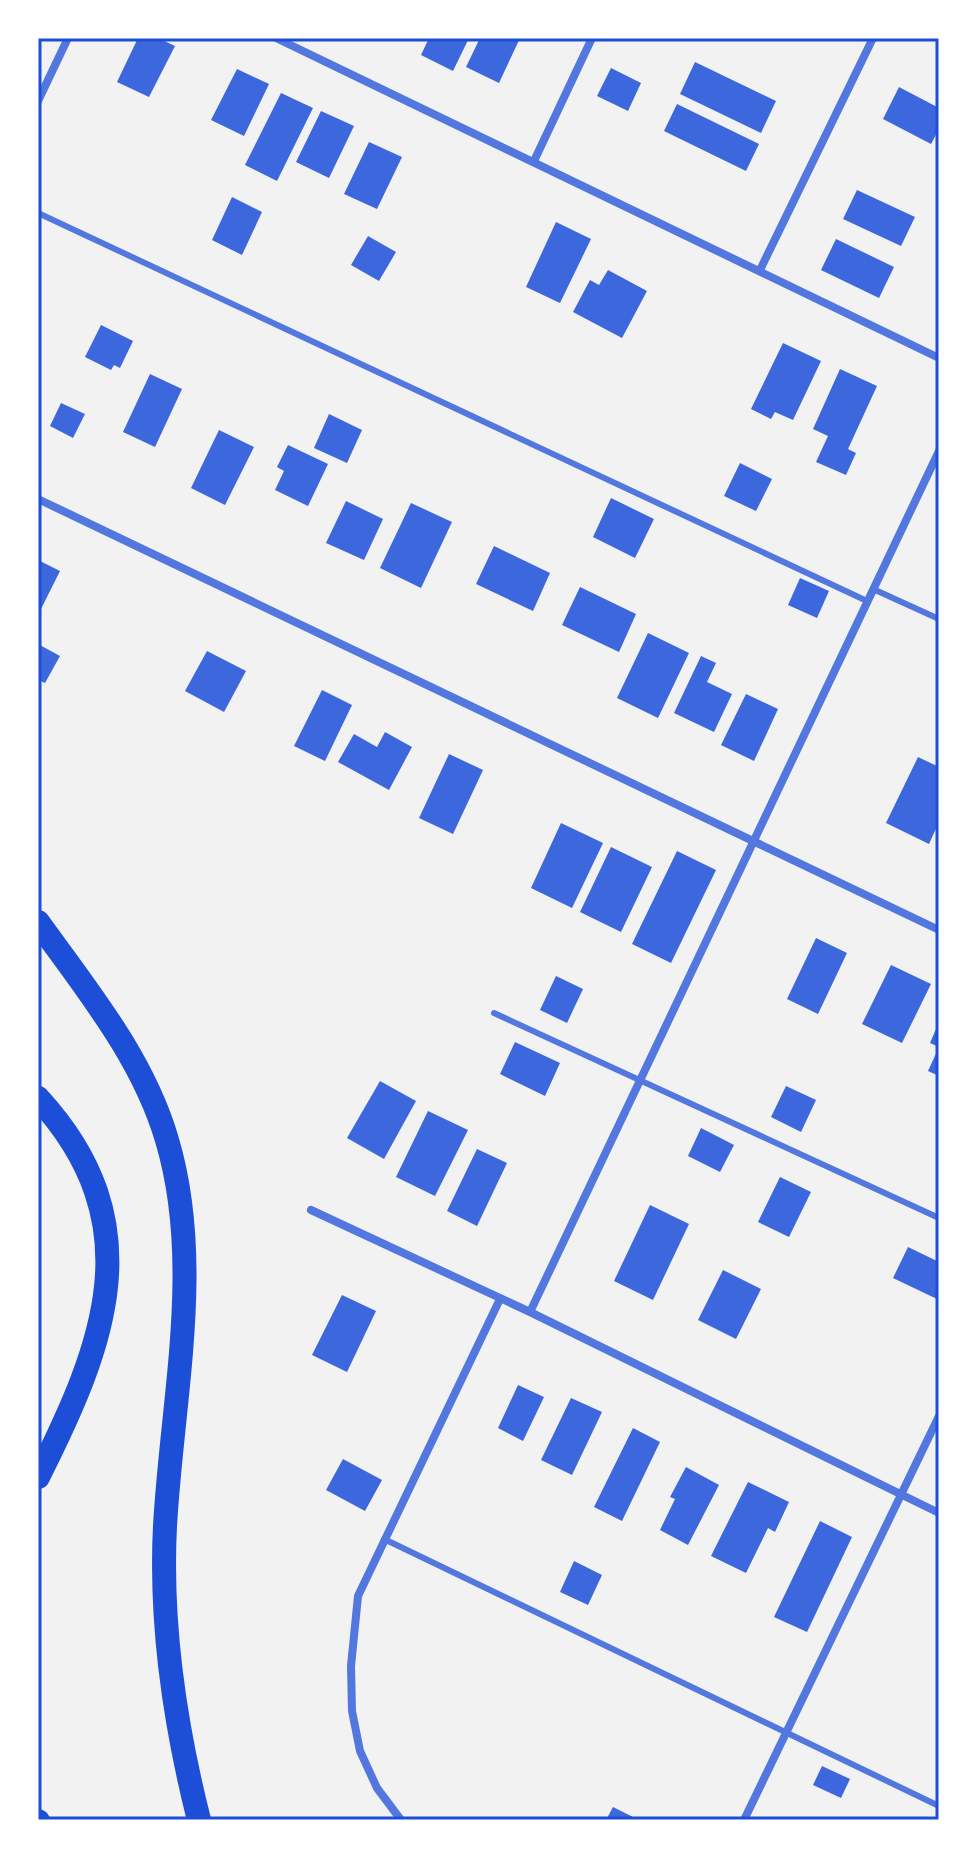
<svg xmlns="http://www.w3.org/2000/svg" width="977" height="1858" viewBox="0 0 977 1858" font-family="Signika,sans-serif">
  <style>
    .building { fill: #3d67dc }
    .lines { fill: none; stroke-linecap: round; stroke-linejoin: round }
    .service { stroke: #5277de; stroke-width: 6 }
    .minor { stroke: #5277de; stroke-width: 8 }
    .primary { stroke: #1d4ed8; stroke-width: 20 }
    .motorway { stroke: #1d4ed8; stroke-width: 24 }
    .neatline { fill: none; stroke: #1d4ed8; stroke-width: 3 }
  </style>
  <rect width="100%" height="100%" fill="#f2f2f2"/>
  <g class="building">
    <polygon points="138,38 158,38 175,46 149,97 117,82"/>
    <polygon points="429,38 469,38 453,71 421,55"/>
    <polygon points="480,38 520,38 499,83 466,67"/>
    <polygon points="695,62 776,101 761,133 680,94"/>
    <polygon points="611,68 641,83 628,111 597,96"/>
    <polygon points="237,69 269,84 244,136 211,120"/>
    <polygon points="899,87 939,108 939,129 931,144 883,119"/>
    <polygon points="281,93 313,108 277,181 245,165"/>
    <polygon points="677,104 759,144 746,171 664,131"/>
    <polygon points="321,111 354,126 329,178 296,162"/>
    <polygon points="369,142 402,157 377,209 344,194"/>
    <polygon points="857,190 915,217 901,246 843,219"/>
    <polygon points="232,197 262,212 242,255 212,240"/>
    <polygon points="556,222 591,239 560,303 526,287"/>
    <polygon points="368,236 396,252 379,281 351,265"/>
    <polygon points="836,239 894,267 879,298 821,270"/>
    <polygon points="608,270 647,291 622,338 573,312 590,280 599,285"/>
    <polygon points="101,325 133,341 120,368 114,365 111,370 85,357"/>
    <polygon points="783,343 821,361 793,420 775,412 771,419 751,409"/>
    <polygon points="840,369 877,386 848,449 856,453 846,475 816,462 828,436 813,429"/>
    <polygon points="150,374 182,389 155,447 123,432"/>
    <polygon points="61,403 85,414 73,438 50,426"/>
    <polygon points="329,414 362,430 347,463 314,448"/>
    <polygon points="219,430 254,447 225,505 191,488"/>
    <polygon points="288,445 328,464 308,506 275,490 284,471 277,467"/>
    <polygon points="740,463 772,479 756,511 724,496"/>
    <polygon points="611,498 654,519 635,558 593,537"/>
    <polygon points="346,501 383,519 364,560 326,543"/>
    <polygon points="411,503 452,522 421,588 380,568"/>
    <polygon points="494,546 550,573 533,611 476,584"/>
    <polygon points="38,560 60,571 38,615"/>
    <polygon points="800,578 829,591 817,618 788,605"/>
    <polygon points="580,587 636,614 619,652 562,625"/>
    <polygon points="648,633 689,653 658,718 617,698"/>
    <polygon points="38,644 60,656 45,683 38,680"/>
    <polygon points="207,651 246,671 224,712 185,691"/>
    <polygon points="701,656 716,663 707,682 732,694 714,732 674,713"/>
    <polygon points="322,690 352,705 325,761 294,746"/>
    <polygon points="746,694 778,709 754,761 721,745"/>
    <polygon points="385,732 412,747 389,790 338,762 354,734 377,747"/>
    <polygon points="449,754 483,770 453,834 419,818"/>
    <polygon points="918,757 939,767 939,822 929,844 886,823"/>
    <polygon points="561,823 603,843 572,908 531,888"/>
    <polygon points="611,847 652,867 621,932 580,912"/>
    <polygon points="677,851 716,870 671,963 632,944"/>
    <polygon points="816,938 847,953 818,1014 787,999"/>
    <polygon points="891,965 931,984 902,1043 862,1024"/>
    <polygon points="556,976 583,989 567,1023 540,1010"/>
    <polygon points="939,1022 939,1047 930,1043"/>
    <polygon points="515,1042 560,1063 545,1096 500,1074"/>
    <polygon points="939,1047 939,1076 928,1071"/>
    <polygon points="380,1081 416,1101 384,1159 347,1138"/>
    <polygon points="786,1086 816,1100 801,1132 771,1117"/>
    <polygon points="428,1111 468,1130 435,1196 396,1177"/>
    <polygon points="701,1128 734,1145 720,1172 688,1156"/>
    <polygon points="477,1149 507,1163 477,1226 447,1211"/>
    <polygon points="780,1177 811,1192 789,1237 758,1222"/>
    <polygon points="650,1205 689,1224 653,1300 614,1281"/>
    <polygon points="908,1247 939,1262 939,1300 893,1278"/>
    <polygon points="723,1270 761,1289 736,1339 698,1320"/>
    <polygon points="342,1295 376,1311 347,1372 312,1355"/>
    <polygon points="518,1385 544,1397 523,1441 498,1428"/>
    <polygon points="571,1398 602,1412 572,1475 541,1460"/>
    <polygon points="633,1428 660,1442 622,1521 594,1507"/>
    <polygon points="343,1459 382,1480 365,1511 326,1490"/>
    <polygon points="686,1467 719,1485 688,1545 660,1530 675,1499 670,1497"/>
    <polygon points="748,1482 789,1502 775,1532 768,1528 746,1573 711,1556"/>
    <polygon points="820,1521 852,1537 807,1632 774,1617"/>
    <polygon points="574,1561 602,1575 588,1605 560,1592"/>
    <polygon points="822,1766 850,1779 841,1798 813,1785"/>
    <polygon points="613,1807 639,1820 606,1820"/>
  </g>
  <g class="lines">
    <g class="service">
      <polyline points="38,213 867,601"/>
      <polyline points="873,589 939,619"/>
      <polyline points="494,1013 939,1218"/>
      <polyline points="384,1539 939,1806"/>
    </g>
    <g class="minor">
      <polyline points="276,38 939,358"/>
      <polyline points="38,101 68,38"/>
      <polyline points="534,161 592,38"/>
      <polyline points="760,270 873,38"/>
      <polyline points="38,499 939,930"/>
      <polyline points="311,1210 530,1312 939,1513"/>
      <polyline points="530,1312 939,451"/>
      <polyline points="401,1820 377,1788 360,1751 352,1711 351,1666 358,1596 500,1299"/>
      <polyline points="744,1820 939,1416"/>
    </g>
    <polyline class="primary" points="38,1819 40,1820"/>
    <g class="motorway">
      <path d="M 38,922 C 87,990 143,1058 167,1140 C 204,1264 172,1399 165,1526 C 160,1624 175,1725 199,1820"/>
      <path d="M 38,1098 C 153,1223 105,1344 38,1477"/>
    </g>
  </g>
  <rect width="977" height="1858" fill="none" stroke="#ffffff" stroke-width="80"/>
  <rect x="40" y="40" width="897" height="1778" class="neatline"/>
</svg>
